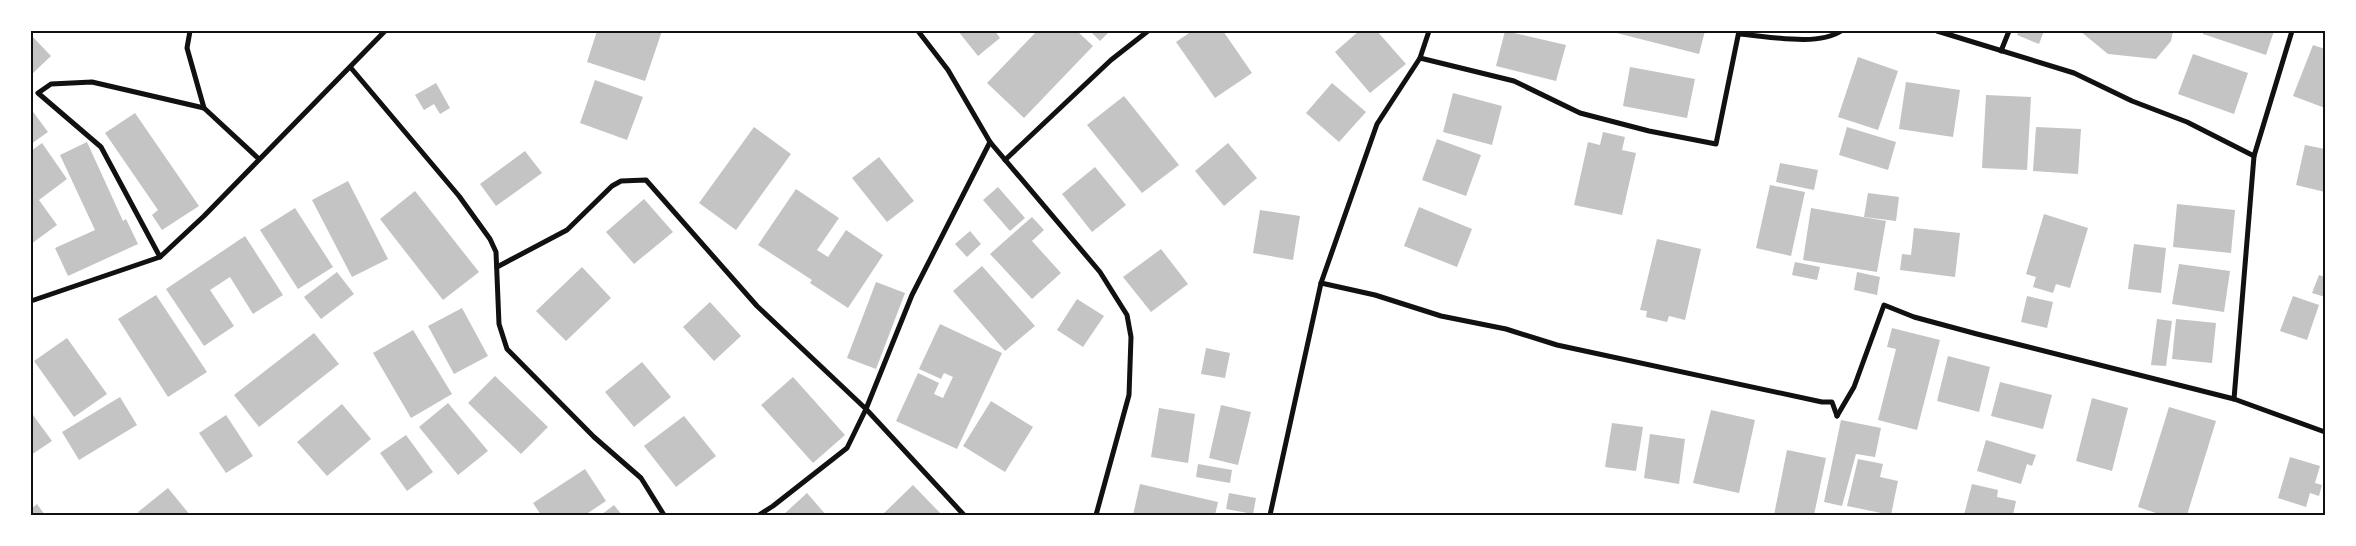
<svg xmlns="http://www.w3.org/2000/svg" width="2356" height="546" viewBox="0 0 2356 546" font-family="'IBM Plex Serif',serif">
  <style>
    .building { fill: #c4c4c4 }
    .lines { fill: none; stroke-linecap: round; stroke-linejoin: round }
    .minor { stroke: #111; stroke-width: 5 }
    .neatline { fill: none; stroke: #111; stroke-width: 2 }
  </style>
  <rect width="100%" height="100%" fill="#fff"/>
  <g class="building">
    <polygon points="597,31 662,31 645,81 587,62"/>
    <polygon points="958,31 995,31 1000,38 978,56"/>
    <polygon points="1037,31 1077,31 1093,46 1024,118 987,83"/>
    <polygon points="1090,31 1110,31 1100,41"/>
    <polygon points="1192,31 1223,31 1252,73 1215,98 1176,42"/>
    <polygon points="1359,31 1377,31 1406,64 1370,93 1335,52"/>
    <polygon points="1505,31 1566,45 1556,81 1496,66"/>
    <polygon points="1609,31 1705,31 1699,54"/>
    <polygon points="2019,31 2044,31 2039,44 2017,35"/>
    <polygon points="2080,31 2173,31 2171,41 2156,59 2108,54"/>
    <polygon points="2204,31 2274,31 2266,55 2203,34"/>
    <polygon points="31,35 51,56 31,75"/>
    <polygon points="2313,45 2325,49 2325,108 2293,96"/>
    <polygon points="2193,54 2248,73 2234,114 2178,94"/>
    <polygon points="1858,57 1898,71 1878,130 1838,117"/>
    <polygon points="1630,67 1695,79 1687,118 1623,106"/>
    <polygon points="595,80 643,97 627,140 580,123"/>
    <polygon points="1906,82 1960,90 1953,137 1899,129"/>
    <polygon points="436,83 450,108 440,114 434,104 424,110 415,95"/>
    <polygon points="1332,83 1366,112 1339,142 1306,113"/>
    <polygon points="1453,93 1502,106 1492,145 1443,132"/>
    <polygon points="1986,95 2031,97 2027,170 1982,168"/>
    <polygon points="1124,96 1179,165 1142,193 1087,125"/>
    <polygon points="31,109 48,132 31,144"/>
    <polygon points="135,113 199,206 162,230 152,215 158,210 105,133"/>
    <polygon points="754,127 791,154 736,230 699,203"/>
    <polygon points="1847,127 1896,142 1888,170 1839,155"/>
    <polygon points="2036,127 2081,129 2078,174 2033,171"/>
    <polygon points="1603,132 1625,137 1622,150 1636,153 1622,215 1574,205 1588,142 1600,145"/>
    <polygon points="1437,139 1481,155 1466,196 1422,180"/>
    <polygon points="87,142 123,221 126,219 138,244 68,276 55,248 95,230 60,155"/>
    <polygon points="42,143 67,179 39,200 57,225 31,244 31,151"/>
    <polygon points="1228,143 1257,178 1224,206 1195,171"/>
    <polygon points="2305,145 2325,149 2325,192 2296,185"/>
    <polygon points="525,151 542,173 496,206 480,184"/>
    <polygon points="879,157 914,201 887,222 852,178"/>
    <polygon points="1780,163 1818,170 1814,190 1776,182"/>
    <polygon points="1095,167 1126,205 1092,232 1062,194"/>
    <polygon points="348,181 388,259 352,277 312,200"/>
    <polygon points="1770,185 1805,192 1791,256 1756,248"/>
    <polygon points="998,187 1025,218 1010,231 983,200"/>
    <polygon points="796,189 839,218 817,250 828,257 846,230 883,255 848,308 810,283 812,280 758,245"/>
    <polygon points="415,191 479,272 443,300 380,219"/>
    <polygon points="1868,193 1899,197 1896,221 1864,217"/>
    <polygon points="644,199 673,232 634,264 606,232"/>
    <polygon points="2177,204 2235,210 2231,253 2173,247"/>
    <polygon points="1419,207 1472,229 1457,267 1404,246"/>
    <polygon points="295,208 333,267 298,289 260,230"/>
    <polygon points="1811,208 1886,221 1877,272 1803,260"/>
    <polygon points="1260,210 1300,216 1293,260 1253,253"/>
    <polygon points="2044,214 2088,228 2070,288 2056,284 2053,293 2033,287 2036,277 2026,274"/>
    <polygon points="1032,217 1044,230 1032,241 1061,273 1032,299 990,254"/>
    <polygon points="1914,228 1960,233 1955,277 1900,270 1902,254 1911,255"/>
    <polygon points="970,231 981,244 967,257 955,244"/>
    <polygon points="245,236 283,295 253,314 230,277 210,290 234,326 204,346 166,289"/>
    <polygon points="1657,239 1701,249 1685,320 1669,316 1667,322 1646,317 1647,311 1640,310"/>
    <polygon points="2134,244 2166,248 2161,293 2128,289"/>
    <polygon points="1161,249 1188,284 1151,312 1123,277"/>
    <polygon points="1795,262 1820,267 1817,280 1792,275"/>
    <polygon points="2179,264 2230,271 2224,312 2172,304"/>
    <polygon points="982,266 1035,326 1005,351 953,291"/>
    <polygon points="582,267 611,298 566,341 536,311"/>
    <polygon points="337,272 354,294 321,319 304,297"/>
    <polygon points="1857,272 1880,277 1877,295 1854,290"/>
    <polygon points="2319,275 2325,277 2325,297 2312,293"/>
    <polygon points="876,282 905,293 876,369 847,358"/>
    <polygon points="156,295 207,372 168,397 118,319"/>
    <polygon points="2027,296 2053,302 2047,328 2021,322"/>
    <polygon points="2293,296 2319,305 2307,340 2280,331"/>
    <polygon points="1077,299 1104,316 1083,347 1057,330"/>
    <polygon points="710,302 741,336 714,361 683,327"/>
    <polygon points="462,308 488,356 454,374 428,326"/>
    <polygon points="2157,319 2172,321 2166,366 2151,365"/>
    <polygon points="2176,319 2216,323 2212,363 2172,359"/>
    <polygon points="940,324 1002,353 957,449 896,421 918,373 939,383 934,394 943,398 953,377 944,373 941,379 919,369"/>
    <polygon points="1892,328 1940,340 1917,430 1878,420 1896,349 1887,347"/>
    <polygon points="413,330 452,394 411,418 373,353"/>
    <polygon points="314,333 339,364 259,427 234,395"/>
    <polygon points="67,338 107,394 74,417 34,361"/>
    <polygon points="1206,348 1230,353 1225,378 1201,374"/>
    <polygon points="1948,356 1990,367 1979,412 1937,401"/>
    <polygon points="642,362 671,397 634,427 605,392"/>
    <polygon points="495,376 548,427 521,454 468,403"/>
    <polygon points="793,377 845,435 813,463 761,405"/>
    <polygon points="2000,382 2052,395 2043,429 1991,416"/>
    <polygon points="120,397 137,425 79,460 62,432"/>
    <polygon points="2092,398 2128,408 2112,471 2076,461"/>
    <polygon points="991,401 1033,427 1005,472 963,446"/>
    <polygon points="448,403 488,451 458,475 419,427"/>
    <polygon points="342,404 371,439 327,476 297,442"/>
    <polygon points="1221,405 1251,412 1238,465 1209,458"/>
    <polygon points="2169,407 2216,421 2187,515 2162,515 2138,507"/>
    <polygon points="1159,408 1195,414 1188,463 1151,457"/>
    <polygon points="1711,410 1755,420 1739,493 1693,483"/>
    <polygon points="33,415 52,441 31,455 31,416"/>
    <polygon points="226,415 253,456 226,473 199,433"/>
    <polygon points="684,416 716,456 676,487 644,446"/>
    <polygon points="1841,420 1881,428 1875,457 1856,454 1842,506 1824,502"/>
    <polygon points="1612,423 1643,427 1636,471 1605,467"/>
    <polygon points="1650,434 1685,439 1679,484 1644,478"/>
    <polygon points="406,435 433,472 407,491 380,453"/>
    <polygon points="1986,440 2036,455 2032,466 2027,464 2021,484 1977,471"/>
    <polygon points="1787,450 1826,458 1814,515 1774,515"/>
    <polygon points="2290,457 2320,466 2315,483 2322,485 2319,496 2310,493 2306,507 2278,498"/>
    <polygon points="1858,459 1883,464 1880,477 1898,481 1891,515 1847,506"/>
    <polygon points="1198,464 1232,470 1230,483 1196,477"/>
    <polygon points="585,469 606,501 585,515 541,515 533,503"/>
    <polygon points="1140,484 1218,502 1215,515 1133,515"/>
    <polygon points="1972,484 1998,490 1997,497 2016,501 2013,515 1964,515"/>
    <polygon points="913,485 941,514 882,515"/>
    <polygon points="168,488 190,515 140,515 138,512"/>
    <polygon points="807,493 826,515 783,515"/>
    <polygon points="1229,493 1256,498 1253,514 1226,509"/>
    <polygon points="37,504 45,515 31,515 31,509"/>
    <polygon points="614,505 622,515 601,515"/>
  </g>
  <g class="lines">
    <g class="minor">
      <polyline points="190,31 187,48 204,108"/>
      <polyline points="918,31 948,70 990,142 1100,272 1127,315 1131,337 1129,395 1096,515"/>
      <polyline points="1937,31 2074,73 2132,101 2187,122 2254,156"/>
      <path d="M 1739,34 C 1768,36 1817,47 1841,31"/>
      <polyline points="2001,51 2009,31"/>
      <polyline points="1420,58 1514,81 1580,113 1649,131 1716,144 1739,31"/>
      <polyline points="351,68 459,196 490,239 496,252 499,324 507,349 594,437 641,478 664,515"/>
      <polyline points="1005,160 1111,60 1148,31"/>
      <polyline points="160,257 101,147 38,93 51,84 92,82 204,108 259,159"/>
      <polyline points="497,267 567,230 612,186 621,181 646,180 757,306 866,409 964,515"/>
      <polyline points="1321,283 1375,295 1441,316 1506,329 1557,345 1822,402 1832,402 1837,416"/>
      <polyline points="31,301 160,257 204,216 385,31"/>
      <polyline points="2234,399 2254,156 2292,31"/>
      <polyline points="1837,416 1854,387 1884,305 1914,317 1977,334 2234,399 2325,432"/>
      <polyline points="759,515 773,506 847,448 866,409 912,295 990,142"/>
      <polyline points="1270,515 1321,283 1377,124 1420,58 1429,31"/>
    </g>
  </g>
  <rect width="2356" height="546" fill="none" stroke="#ffffff" stroke-width="65"/>
  <rect x="32" y="32" width="2292" height="482" class="neatline"/>
</svg>
